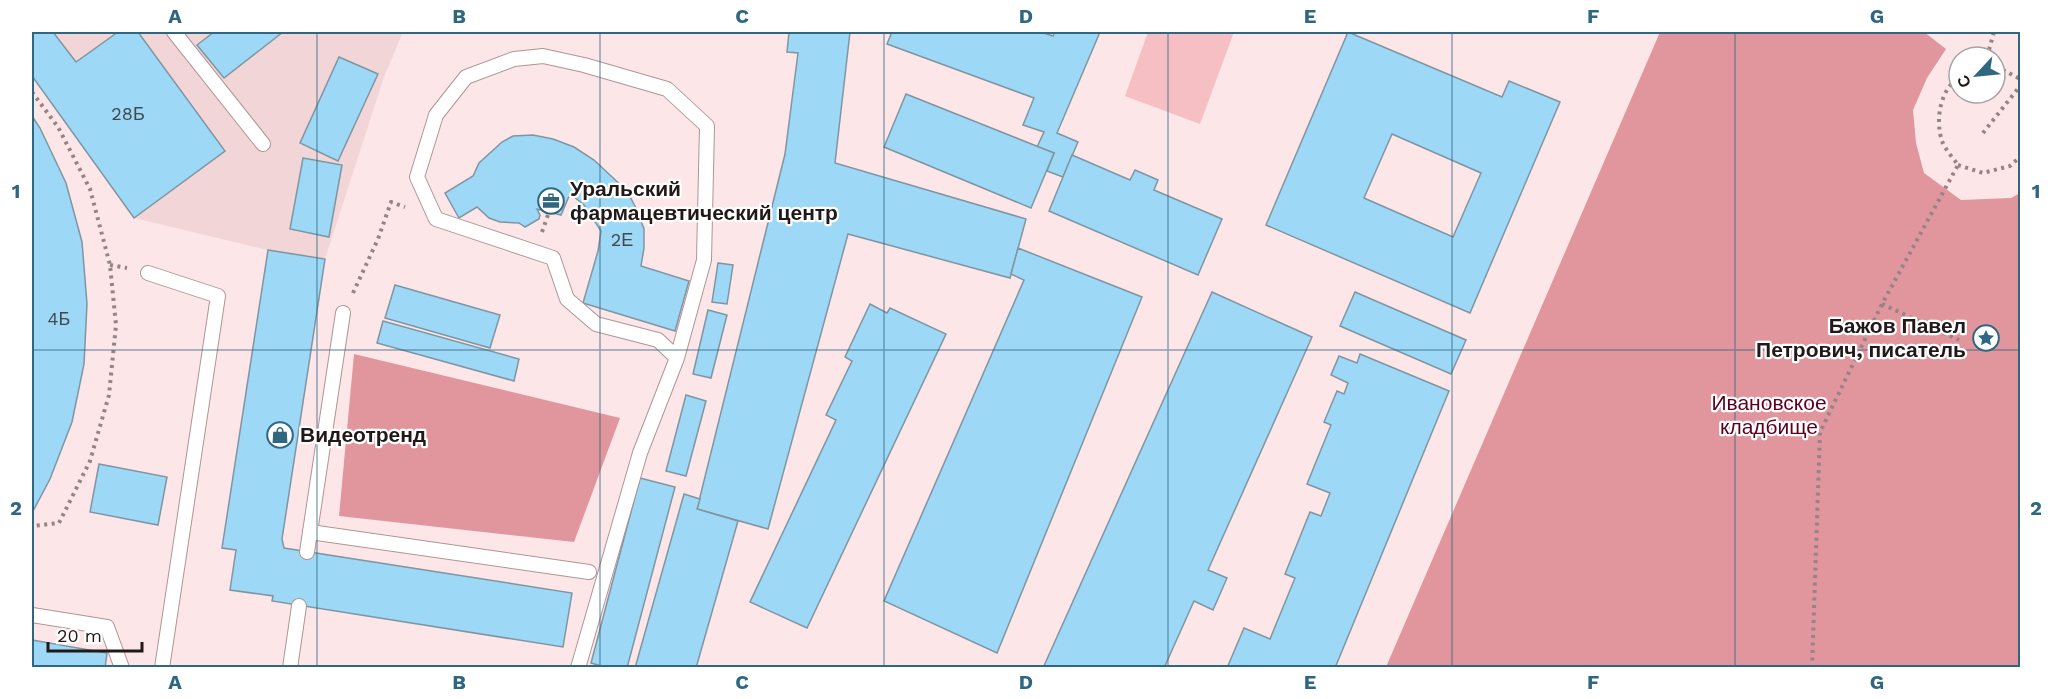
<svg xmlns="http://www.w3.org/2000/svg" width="2052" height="699" viewBox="0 0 2052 699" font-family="'Work Sans',sans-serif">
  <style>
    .built { fill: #f2d5d7 }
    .green { fill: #f5bfc4 }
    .forest { fill: #e1969e }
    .building { fill: #9dd8f6; stroke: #7f96a2; stroke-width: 1.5; fill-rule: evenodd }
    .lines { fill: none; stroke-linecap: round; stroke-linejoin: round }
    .service-casing { stroke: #af9597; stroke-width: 16 }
    .path { stroke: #948485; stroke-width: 4; stroke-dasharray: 3 4.5; stroke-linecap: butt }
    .service { stroke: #fff; stroke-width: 14 }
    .grid { fill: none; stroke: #2f6781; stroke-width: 1.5; stroke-opacity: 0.55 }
    .labels { text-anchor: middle; stroke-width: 4.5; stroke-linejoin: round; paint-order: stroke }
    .number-label { font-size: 18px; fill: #404850 }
    .poi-label { font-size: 21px; font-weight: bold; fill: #211818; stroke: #fff; text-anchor: start }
    .park-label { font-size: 21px; fill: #5c001d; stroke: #fff }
    .neatline { fill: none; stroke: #2f6781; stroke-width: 2 }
    .grid-label { font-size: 20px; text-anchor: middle; font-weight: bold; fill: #2f6781 }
  </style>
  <rect width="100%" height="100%" fill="#fde6e8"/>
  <polygon class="built" points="32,32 403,32 384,77 325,259 268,250 134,218 32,76"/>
  <polygon class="green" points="1148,32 1234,32 1200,124 1125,96"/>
  <g class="forest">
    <polygon points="1660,32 1924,32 1946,49 1927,78 1913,110 1916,143 1924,173 1961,200 2011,198 2020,193 2020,667 1386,667"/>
    <polygon points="354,354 620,418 574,542 339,516"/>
  </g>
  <g class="building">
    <polygon points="32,32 53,32 76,62 118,32 138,32 225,151 134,218 32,76"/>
    <polygon points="214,32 283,32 224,78 197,45"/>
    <polygon points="789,32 850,32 835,163 1026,219 1010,278 848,234 768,529 697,509 785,154 798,53 787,52"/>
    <polygon points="892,32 1041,32 1053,36 1055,32 1100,32 1057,133 1078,142 1063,177 1047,171 1054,153 1037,147 1044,132 1023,125 1034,98 887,44"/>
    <path d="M 1348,32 L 1502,97 L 1509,81 L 1560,102 L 1470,313 L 1266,225 ZM 1392,134 L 1481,173 L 1453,237 L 1364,198 Z"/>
    <polygon points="339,57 378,74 338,161 300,143"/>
    <polygon points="906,94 1054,153 1031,208 884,147"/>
    <polygon points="32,116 40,128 66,183 82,242 87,304 84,364 72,422 50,479 32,513"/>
    <polygon points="533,135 553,139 574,147 594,160 627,191 637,210 644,229 644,248 641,266 689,281 675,331 583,303 598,251 601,231 584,205 573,196 570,194 561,215 537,209 540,215 539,219 525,227 519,223 500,222 489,218 477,207 459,218 445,193 473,176 479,163 502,142 513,136"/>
    <polygon points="1072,155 1130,180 1135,170 1158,180 1154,190 1222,219 1198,275 1049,211"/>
    <polygon points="303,158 342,165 329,237 290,229"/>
    <polygon points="1018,248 1142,297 997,653 884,601 1024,280 1011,274"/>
    <polygon points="268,250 325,259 282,539 284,548 572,593 563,647 272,601 273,596 230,590 236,550 222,548"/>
    <polygon points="718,263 733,265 727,304 712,302"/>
    <polygon points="395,285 500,315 490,348 385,318"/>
    <polygon points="1212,292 1312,337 1208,570 1227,578 1213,610 1194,601 1164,668 1043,668"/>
    <polygon points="1355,292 1466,340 1451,374 1340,326"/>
    <polygon points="870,304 887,313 890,308 946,334 807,628 750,602 836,420 826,415 852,361 845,357"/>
    <polygon points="708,310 727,315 711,378 693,374"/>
    <polygon points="383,321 519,359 514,381 377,343"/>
    <polygon points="1360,354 1449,391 1335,668 1227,668 1244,628 1270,639 1295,578 1285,574 1310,512 1321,516 1330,493 1307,484 1331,425 1324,422 1337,391 1344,394 1348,383 1331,375 1339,356 1357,363"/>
    <polygon points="686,395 706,401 686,476 666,471"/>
    <polygon points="99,464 167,477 158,525 90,512"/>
    <polygon points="640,478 675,487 627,668 608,668 591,663"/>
    <polygon points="684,494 700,499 697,509 738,521 696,668 635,668"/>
    <polygon points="32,640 107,653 105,668 32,668"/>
  </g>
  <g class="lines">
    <g class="service-casing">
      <g id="service">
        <polyline points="174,32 263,144"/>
        <polyline points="148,273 218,296 162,668"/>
        <polyline points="310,532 343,313"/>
        <polyline points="307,552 310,532 589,572"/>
        <polyline points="32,615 107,627 122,668"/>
        <polyline points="290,668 299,606"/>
        <polyline points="578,668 640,453 677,358 704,260 707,126 667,89 584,65 543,56 514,59 466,77 436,115 417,177 436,219 553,258 567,299 596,324 658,340 677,358"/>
      </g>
    </g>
    <g class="path">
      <polyline points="1987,57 1994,32"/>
      <polyline points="1995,70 2005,71 2020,79"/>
      <polyline points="32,92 58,127 90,189 110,265 116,325 109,395 90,461 59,523 32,526"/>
      <polyline points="1983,133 2020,86"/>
      <polyline points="1958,165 1983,173 2010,166 2020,157"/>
      <polyline points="542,232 549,212"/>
      <polyline points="110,265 127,268"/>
      <polyline points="353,293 378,239 391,202 405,207"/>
      <polyline points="1882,304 1959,340"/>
      <path d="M 1812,668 L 1820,432 L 1882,304 L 1958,165 C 1953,158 1945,149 1942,141 C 1935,120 1940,90 1959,77"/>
    </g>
    <use href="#service" class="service"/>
  </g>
  <path class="grid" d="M 317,32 L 317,668M 600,32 L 600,668M 884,32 L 884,668M 1168,32 L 1168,668M 1452,32 L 1452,668M 1735,32 L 1735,668M 32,350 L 2020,350"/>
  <defs>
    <g id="office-ring" transform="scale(1.35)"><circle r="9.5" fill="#fff" stroke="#2f6781" stroke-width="1.5"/><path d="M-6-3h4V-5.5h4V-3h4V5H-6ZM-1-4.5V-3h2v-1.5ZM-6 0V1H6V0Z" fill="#2f6781"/></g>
    <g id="sight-ring" transform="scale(1.35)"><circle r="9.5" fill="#fff" stroke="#2f6781" stroke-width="1.5"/><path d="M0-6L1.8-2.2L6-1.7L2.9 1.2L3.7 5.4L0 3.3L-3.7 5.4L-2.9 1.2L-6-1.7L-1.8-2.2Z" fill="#2f6781"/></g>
    <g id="shop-ring" transform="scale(1.35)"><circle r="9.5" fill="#fff" stroke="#2f6781" stroke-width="1.5"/><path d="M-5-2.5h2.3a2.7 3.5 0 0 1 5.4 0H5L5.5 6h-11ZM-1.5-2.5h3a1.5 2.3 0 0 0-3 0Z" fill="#2f6781"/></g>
  </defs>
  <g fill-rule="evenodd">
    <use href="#office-ring" x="551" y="201"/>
    <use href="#sight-ring" x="1986" y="338"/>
    <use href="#shop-ring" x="280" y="435"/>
  </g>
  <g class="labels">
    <g class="number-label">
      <text x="128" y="120">28Б</text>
      <text x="622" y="246">2Е</text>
      <text x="59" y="325">4Б</text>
    </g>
    <g class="poi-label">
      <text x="570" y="196">Уральский<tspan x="570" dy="24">фармацевтический центр</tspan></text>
      <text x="1966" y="333" text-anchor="end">Бажов Павел<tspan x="1966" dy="24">Петрович, писатель</tspan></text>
      <text x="300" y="442">Видеотренд</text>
    </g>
    <g class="park-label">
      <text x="1769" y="410">Ивановское<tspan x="1769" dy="24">кладбище</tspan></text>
    </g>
  </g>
  <rect width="2052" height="699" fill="none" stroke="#ffffff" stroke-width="66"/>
  <g transform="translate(1977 75) rotate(244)"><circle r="28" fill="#ffffff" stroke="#a6a3a3" stroke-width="1.5"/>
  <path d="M0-4.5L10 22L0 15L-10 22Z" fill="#2f6781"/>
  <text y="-9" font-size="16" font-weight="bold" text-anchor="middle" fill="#211818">С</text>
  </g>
  <path d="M48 642v9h94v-9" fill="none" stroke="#211818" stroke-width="3"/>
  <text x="57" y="642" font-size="18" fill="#211818" stroke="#ffffff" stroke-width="4.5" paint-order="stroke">20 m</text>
  <rect x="33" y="33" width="1986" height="633" class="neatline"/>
  <g class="grid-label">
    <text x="175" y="23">A</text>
    <text x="459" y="23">B</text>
    <text x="742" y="23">C</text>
    <text x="1026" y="23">D</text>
    <text x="1310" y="23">E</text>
    <text x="1593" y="23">F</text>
    <text x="1877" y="23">G</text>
    <text x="16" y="198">1</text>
    <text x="2036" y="198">1</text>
    <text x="16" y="515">2</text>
    <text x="2036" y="515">2</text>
    <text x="175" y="689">A</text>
    <text x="459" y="689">B</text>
    <text x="742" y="689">C</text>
    <text x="1026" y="689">D</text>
    <text x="1310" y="689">E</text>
    <text x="1593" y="689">F</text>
    <text x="1877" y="689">G</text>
  </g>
</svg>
